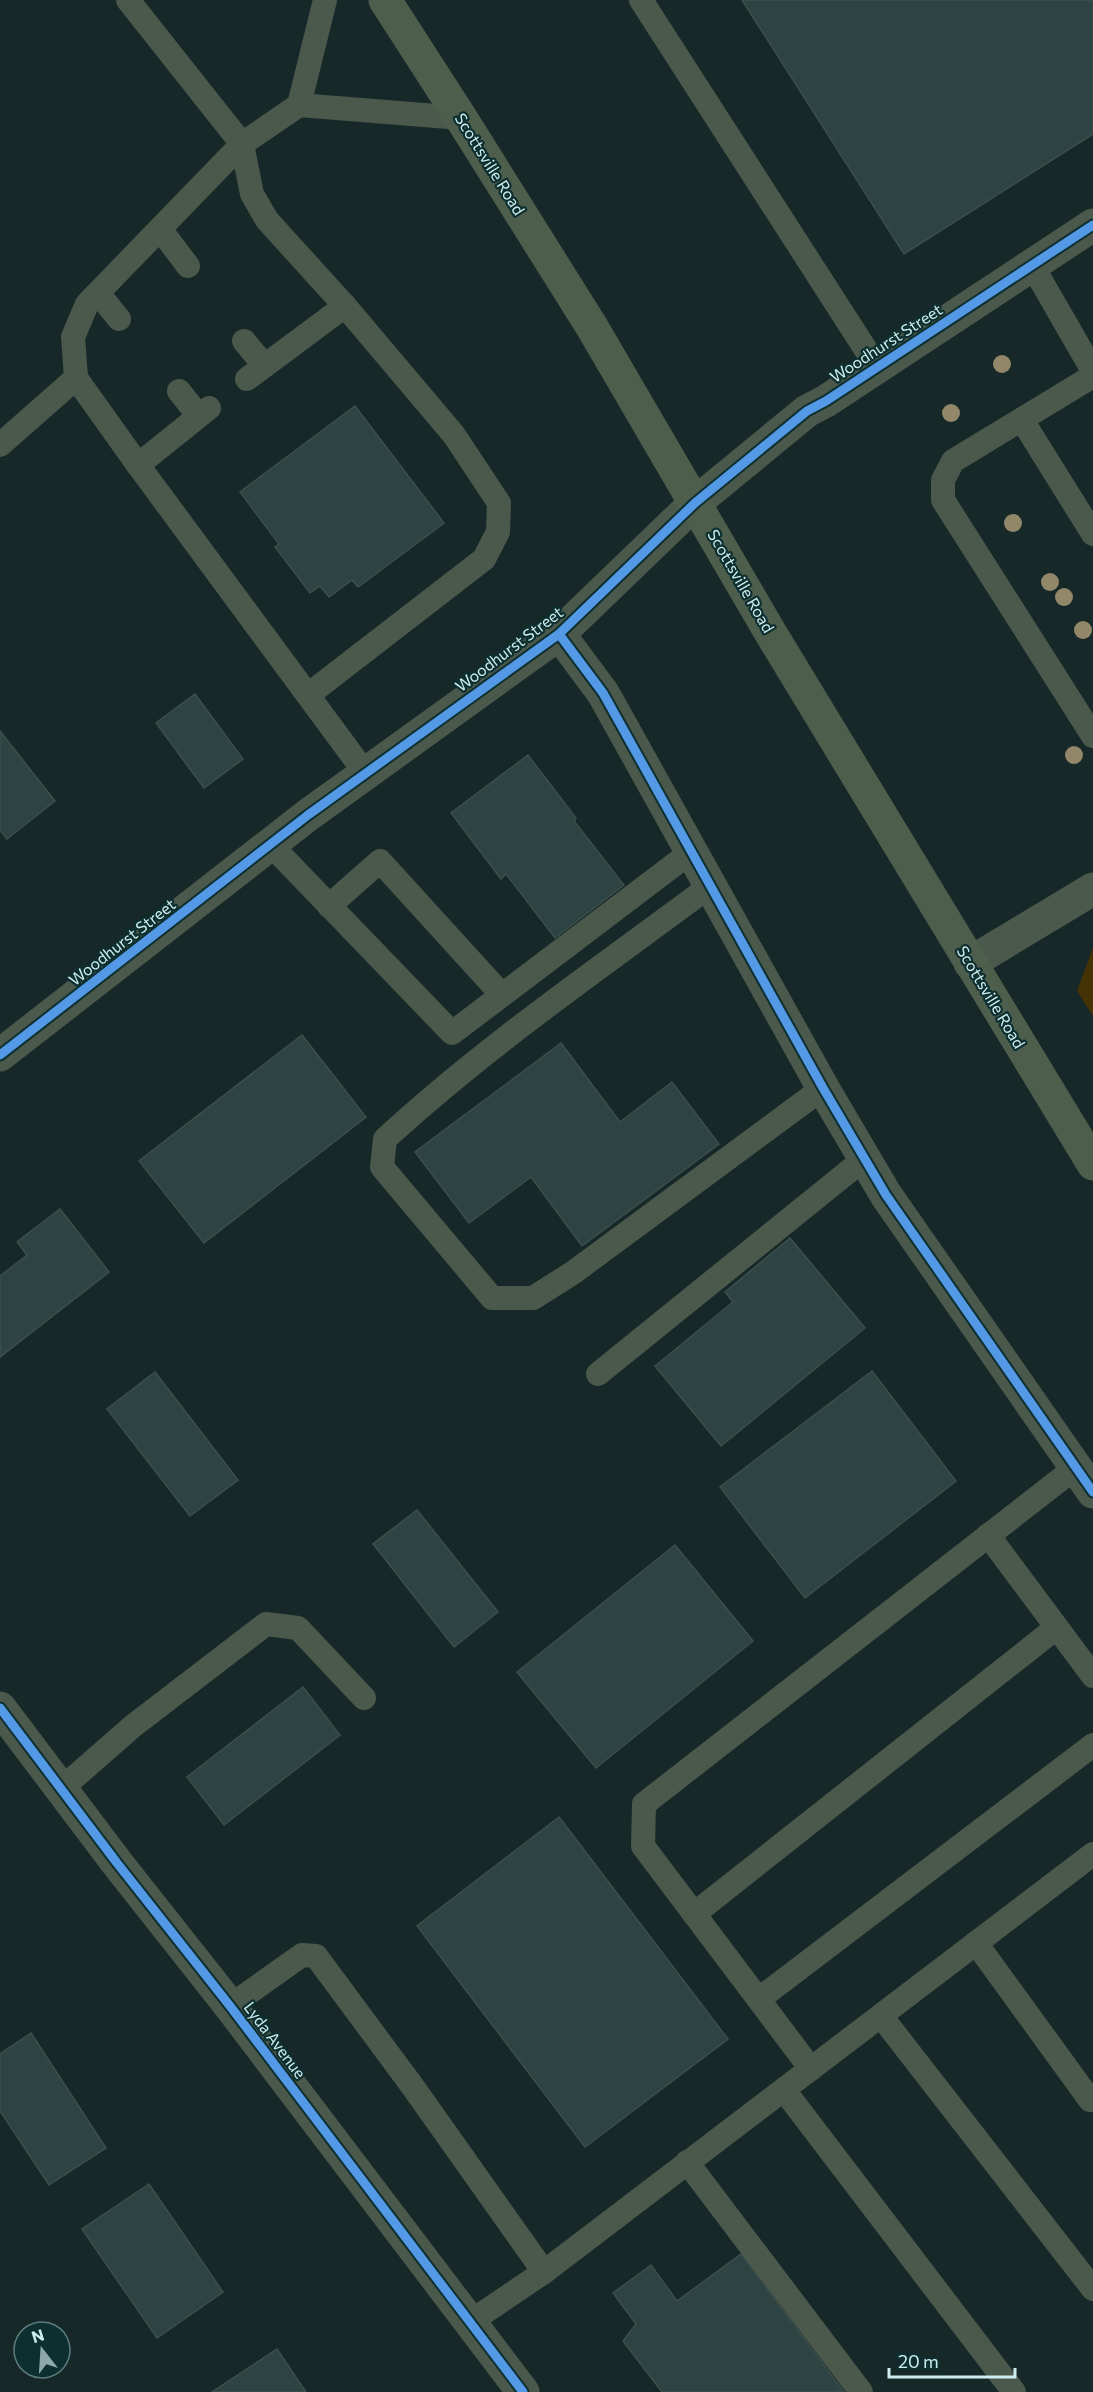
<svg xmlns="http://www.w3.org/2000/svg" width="1093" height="2392" viewBox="0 0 1093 2392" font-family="Commissioner,sans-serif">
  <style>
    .green { fill: #453205 }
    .building { fill: #2e4442; stroke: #3c4f4d; stroke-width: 1.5 }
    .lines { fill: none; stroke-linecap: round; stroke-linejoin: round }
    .lane { stroke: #4b584c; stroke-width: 24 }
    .street { stroke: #4b584c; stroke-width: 33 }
    .primary { stroke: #4e5e4d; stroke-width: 33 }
    .cycleway-casing { stroke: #0e2f30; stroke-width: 13 }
    .cycleway { stroke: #5399e6; stroke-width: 9 }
    .tree { fill: #928768 }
    .labels { text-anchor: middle; stroke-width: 4.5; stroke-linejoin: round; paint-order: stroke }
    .street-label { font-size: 16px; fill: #cfedee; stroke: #0e2f30 }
  </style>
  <rect width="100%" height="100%" fill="#162828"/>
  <polygon class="green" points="1093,948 1093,1016 1077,991"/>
  <g class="building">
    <polygon points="742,0 1093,0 1093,134 904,254"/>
    <polygon points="355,406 444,523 358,587 352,580 329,597 320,586 310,593 275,547 279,544 240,492"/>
    <polygon points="195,694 243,759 204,788 156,723"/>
    <polygon points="0,731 55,801 7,839 0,830"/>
    <polygon points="528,755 576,818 574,821 624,885 555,938 506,874 501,879 451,813"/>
    <polygon points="302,1035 366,1117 204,1243 139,1161"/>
    <polygon points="561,1043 620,1122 672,1082 719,1144 582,1246 531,1177 469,1223 415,1152"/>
    <polygon points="60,1209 109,1272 0,1357 0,1276 27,1255 17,1242"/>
    <polygon points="790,1238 865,1328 721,1446 655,1366 733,1302 725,1292"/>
    <polygon points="872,1371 956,1481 805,1598 720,1487"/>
    <polygon points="155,1372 238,1480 190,1516 107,1409"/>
    <polygon points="417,1510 498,1612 454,1647 373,1544"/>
    <polygon points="675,1545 753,1641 596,1768 517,1672"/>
    <polygon points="303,1687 340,1735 224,1825 187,1777"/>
    <polygon points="559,1817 728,2039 585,2147 417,1926"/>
    <polygon points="31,2033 106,2148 49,2185 0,2111 0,2054"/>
    <polygon points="149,2184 223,2292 157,2338 82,2229"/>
    <polygon points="741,2254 844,2392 662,2392 623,2341 636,2324 613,2293 651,2265 677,2301"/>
    <polygon points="277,2349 306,2392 212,2392"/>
  </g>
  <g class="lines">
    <g class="lane">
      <polyline points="128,0 242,144 299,105 461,118"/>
      <polyline points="641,0 877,367"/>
      <polyline points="299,105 325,0"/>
      <polyline points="242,144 252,194 267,220 345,306"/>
      <polyline points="160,229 188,266"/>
      <polyline points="1032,265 1093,371"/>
      <polyline points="98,293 119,319"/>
      <polyline points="244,341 264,365"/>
      <polyline points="1093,376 953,461 943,480 943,500 1093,736"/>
      <polyline points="76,378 73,337 87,304 242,144"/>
      <polyline points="247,379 345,306 454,435 499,503 498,532 484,559 308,695"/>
      <polyline points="179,391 198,415"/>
      <polyline points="209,408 138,465 366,774"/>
      <polyline points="1022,420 1093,534"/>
      <polyline points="0,445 76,378 138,465"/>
      <polyline points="271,845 452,1033 691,852"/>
      <path d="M 710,886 C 600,968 486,1046 385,1139 L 382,1167 L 492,1298 L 533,1298 L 574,1272 L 823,1088"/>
      <polyline points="329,906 380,861 502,995"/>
      <polyline points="598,1374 864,1159"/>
      <polyline points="988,1535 1093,1676"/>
      <polyline points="61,1789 133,1726 266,1624 298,1628 364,1698"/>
      <polyline points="694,1914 1056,1628"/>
      <polyline points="976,1943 1090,2100"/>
      <polyline points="759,1999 1093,1745"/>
      <polyline points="230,2006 302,1955 316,1956 413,2087 544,2272"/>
      <polyline points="881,2016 1093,2289"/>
      <polyline points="811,2069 643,1846 644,1804 1075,1468"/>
      <polyline points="784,2090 1014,2392"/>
      <polyline points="687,2162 861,2392"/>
      <polyline points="470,2322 544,2272 1093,1854"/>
    </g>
    <g class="street">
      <polyline points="559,634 603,693 823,1088 886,1195 1093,1492"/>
      <polyline points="970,963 1093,889"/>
      <polyline points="0,1055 308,815 559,634 695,503 807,411 826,401 1093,225"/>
      <polyline points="0,1708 117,1863 230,2006 523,2392"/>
    </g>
    <polyline class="primary" points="385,0 461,118 592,327 770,632 1093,1164"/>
    <g class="cycleway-casing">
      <g id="cycleway">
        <polyline points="559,634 603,693 823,1088 886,1195 1093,1492"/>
        <polyline points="0,1055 308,815 559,634 695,503 807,411 826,401 1093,225"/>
        <polyline points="0,1708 117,1863 230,2006 523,2392"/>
      </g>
    </g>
    <use href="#cycleway" class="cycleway"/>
  </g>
  <g class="tree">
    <circle cx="1002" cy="364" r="9"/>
    <circle cx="951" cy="413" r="9"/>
    <circle cx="1013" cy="523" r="9"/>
    <circle cx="1050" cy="582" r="9"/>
    <circle cx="1064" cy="597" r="9"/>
    <circle cx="1083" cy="630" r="9"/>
    <circle cx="1074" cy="755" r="9"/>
  </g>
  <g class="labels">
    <g class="street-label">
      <text transform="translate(490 164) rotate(58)" y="6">Scottsville Road</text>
      <text transform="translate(886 343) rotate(-33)" y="6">Woodhurst Street</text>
      <text transform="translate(741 581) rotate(60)" y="6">Scottsville Road</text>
      <text transform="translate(509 649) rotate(-37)" y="6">Woodhurst Street</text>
      <text transform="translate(122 942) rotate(-38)" y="6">Woodhurst Street</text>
      <text transform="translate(991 997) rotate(59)" y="6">Scottsville Road</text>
      <text transform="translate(275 2040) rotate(53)" y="6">Lyda Avenue</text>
    </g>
  </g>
  <g transform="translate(42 2350) rotate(343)"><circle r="28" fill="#0e2f30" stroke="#5b7b7c" stroke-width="1.5"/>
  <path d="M0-4.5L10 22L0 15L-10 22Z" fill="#8ea8a9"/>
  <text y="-9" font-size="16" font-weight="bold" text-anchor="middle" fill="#cfedee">N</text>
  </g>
  <path d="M889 2368v9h126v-9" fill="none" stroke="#cfedee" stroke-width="3"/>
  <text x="898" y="2368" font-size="18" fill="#cfedee" stroke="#0e2f30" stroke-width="4.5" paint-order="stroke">20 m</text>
</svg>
